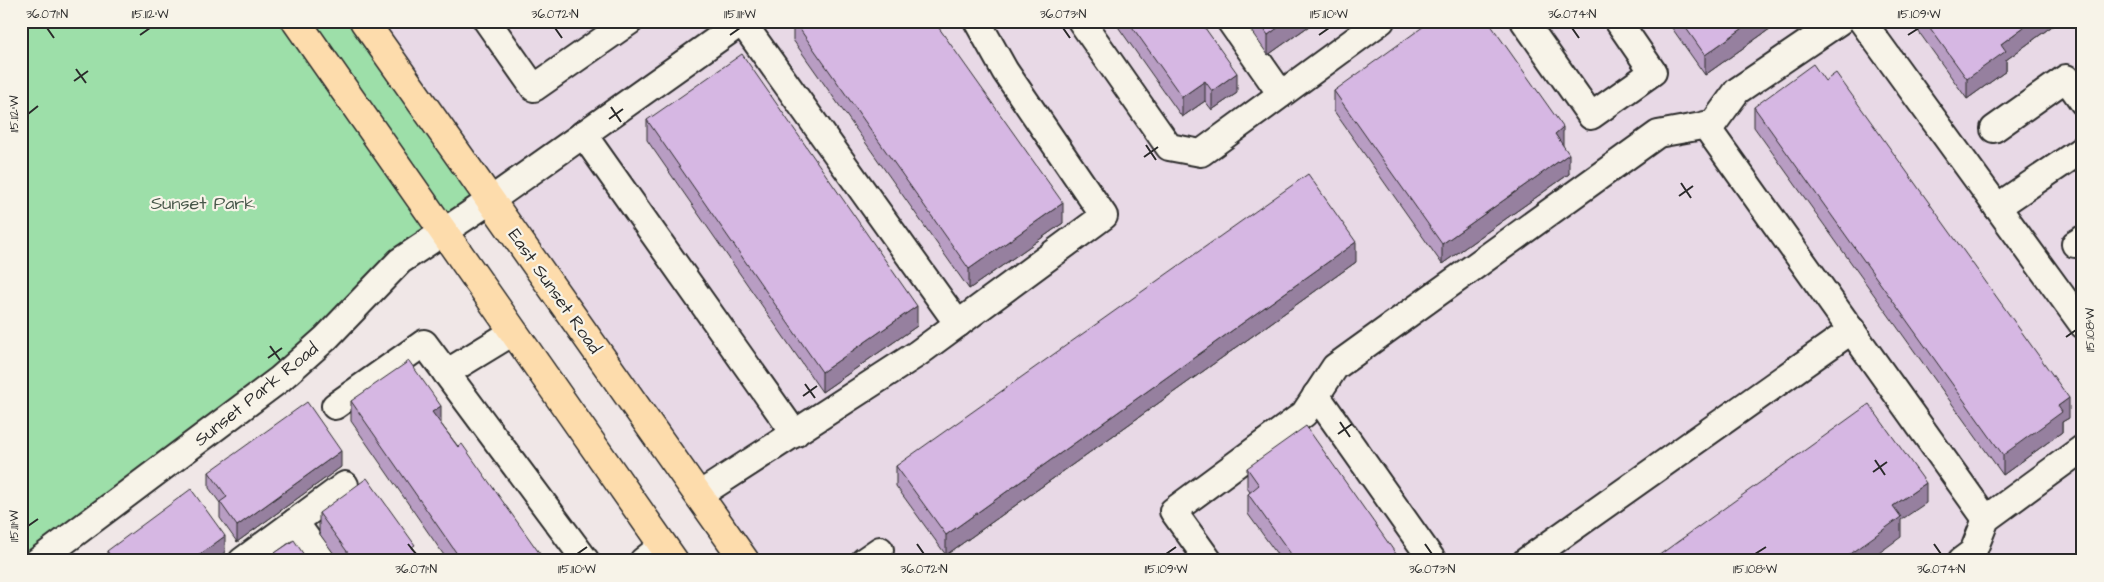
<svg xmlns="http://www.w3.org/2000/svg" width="2104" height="582" viewBox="0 0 2104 582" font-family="'Architects Daughter',sans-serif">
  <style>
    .built { fill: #e8d9e6 }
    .green { fill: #9ddfa9; stroke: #64856a }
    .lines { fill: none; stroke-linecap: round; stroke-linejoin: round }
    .minor-casing { stroke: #2b2b2b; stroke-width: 30 }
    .major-casing { stroke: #2b2b2b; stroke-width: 31 }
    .minor { stroke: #f7f3e8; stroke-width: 26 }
    .major { stroke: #fddcac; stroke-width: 28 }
    .wall { fill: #b89dc3; stroke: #2b2b2b }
    .shaded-wall { fill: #96809f; stroke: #2b2b2b }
    .building { fill: #d6b7e3; stroke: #2b2b2b }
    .ticks { fill: none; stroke: #2b2b2b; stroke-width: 2 }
    .labels { text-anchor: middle; stroke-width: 4.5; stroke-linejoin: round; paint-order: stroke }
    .park-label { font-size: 18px; fill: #48584a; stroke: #f7f3e8 }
    .street-label { font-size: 18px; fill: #2b2b2b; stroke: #f7f3e8 }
    .neatline { fill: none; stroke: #2b2b2b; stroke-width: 2 }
    .ticks-label { font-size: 12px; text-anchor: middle; fill: #2b2b2b }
  </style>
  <rect width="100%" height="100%" fill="#f0e7e7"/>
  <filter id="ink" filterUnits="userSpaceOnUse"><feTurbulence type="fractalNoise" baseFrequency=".02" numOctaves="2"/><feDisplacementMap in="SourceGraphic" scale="10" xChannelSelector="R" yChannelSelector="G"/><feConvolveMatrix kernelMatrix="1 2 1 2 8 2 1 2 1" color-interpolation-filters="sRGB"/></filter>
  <g filter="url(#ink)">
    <polygon class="built" points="364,21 2083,21 2083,561 722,561 737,550"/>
    <polygon class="green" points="21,21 364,21 491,200 326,338 38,561 21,561"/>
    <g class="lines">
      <g class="minor-casing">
        <g id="minor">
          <polyline points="487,21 534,88 630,21"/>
          <polyline points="1081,21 1169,147 1201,153 1381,21"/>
          <polyline points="1230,21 1281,94"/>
          <polyline points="1524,21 1591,116 1653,72 1618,21"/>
          <polyline points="1862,21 2083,325"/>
          <polyline points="742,22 958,324"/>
          <polyline points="1705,125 1986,519"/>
          <polyline points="1994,129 2066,78 2083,102"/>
          <polyline points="583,134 795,434"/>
          <polyline points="1997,207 2083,149"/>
          <polyline points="2075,244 2083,239"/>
          <polyline points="446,373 513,332"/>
          <polyline points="1316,395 1433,561"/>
          <polyline points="335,406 424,343 586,561"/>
          <polyline points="699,495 917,354 1104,216 1005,71 977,21"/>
          <polyline points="295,522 323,561"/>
          <polyline points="38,561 280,379 326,338 400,261 491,200 743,21"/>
          <polyline points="242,561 345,485"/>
          <polyline points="643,561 663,545"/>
          <polyline points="864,561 880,550"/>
          <polyline points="1209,561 1173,511 1304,414 1335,367 1658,134 1713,124 1737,91 1840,21"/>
          <polyline points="1526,561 1852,330"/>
          <polyline points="1961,561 1973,552 1986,519 2083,448"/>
        </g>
      </g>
      <g class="major-casing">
        <g id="major">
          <polyline points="296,21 674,561"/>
          <polyline points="364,21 745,561"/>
        </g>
      </g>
      <use href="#minor" class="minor"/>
      <use href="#major" class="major"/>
    </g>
    <g class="wall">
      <polygon points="560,21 576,21 565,29"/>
      <polygon points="793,21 934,21 1063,223 969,289 793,40"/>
      <polygon points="1114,21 1200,21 1237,93 1212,110 1205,101 1182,117"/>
      <polygon points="1244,21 1316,21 1268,55"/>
      <polygon points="1667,21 1781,21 1705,75"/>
      <polygon points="1911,21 2059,21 2006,60 2006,71 1967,99"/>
      <polygon points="1478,26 1563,146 1569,174 1442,264 1334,111 1334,91"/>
      <polygon points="1754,107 2069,418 2062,422 2062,432 2003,475 1754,127"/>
      <polygon points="647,120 917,326 822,392 647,140"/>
      <polygon points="1356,262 946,555 896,486 896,466"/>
      <polygon points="351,401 441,424 545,561 448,561 351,421"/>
      <polygon points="341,467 237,542 220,518 220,503 209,488 209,472"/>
      <polygon points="1247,468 1401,561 1282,561 1248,514 1248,494 1250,492 1247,488"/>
      <polygon points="319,513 415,551 422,561 339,561 319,533"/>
      <polygon points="107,551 225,552 213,561 107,561"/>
    </g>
    <g class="shaded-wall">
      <polygon points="565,21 576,21 565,29"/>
      <polygon points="1287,21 1316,21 1268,55 1268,35"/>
      <polygon points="1753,21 1781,21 1705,75 1705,55"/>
      <polygon points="2032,21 2059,21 2006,60 2006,71 1967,99 1967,79 2001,44"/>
      <polygon points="1237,73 1237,93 1212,110 1212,91"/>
      <polygon points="1205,81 1205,101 1182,117 1182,97"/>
      <polygon points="1563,127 1563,147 1555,134"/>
      <polygon points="1569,154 1569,174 1442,264 1442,244"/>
      <polygon points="1063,203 1063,223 969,289 969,269"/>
      <polygon points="1356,242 1356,262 946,555 946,535"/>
      <polygon points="917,306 917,326 822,392 822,372"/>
      <polygon points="2069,398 2069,418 2062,422 2062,432 2003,475 2003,455 2058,406"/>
      <polygon points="441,406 441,426 432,412"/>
      <polygon points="341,451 341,467 237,542 237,526"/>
      <polygon points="1926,483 1926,503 1901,520 1901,537 1868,561 1840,561 1893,506"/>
      <polygon points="225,536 225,552 213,561 191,561"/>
    </g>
    <g class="building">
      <polygon points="794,21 934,21 1063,203 969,269"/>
      <polygon points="1128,21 1200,21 1237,73 1212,91 1205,81 1182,97"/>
      <polygon points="1258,21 1287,21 1268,35"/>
      <polygon points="1431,21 1474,21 1478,26 1484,21 1488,21 1563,127 1555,134 1569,154 1442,244 1334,91"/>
      <polygon points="1681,21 1753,21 1705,55"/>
      <polygon points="1925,21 2032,21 2001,44 2006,51 1967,79"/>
      <polygon points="742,54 917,306 822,372 647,120"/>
      <polygon points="1813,64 1825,81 1836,73 2069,398 2058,406 2062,412 2003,455 1754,107"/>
      <polygon points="1308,174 1356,242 946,535 896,466"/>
      <polygon points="409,361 441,406 432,412 458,447 462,444 545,561 462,561 351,401"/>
      <polygon points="307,402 341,451 237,526 220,502 227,497 209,472"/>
      <polygon points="1869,404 1926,483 1893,506 1901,517 1840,561 1651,561"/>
      <polygon points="1306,426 1401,561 1296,561 1248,494 1259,485 1247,468"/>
      <polygon points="367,478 415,545 412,547 422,561 354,561 319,513"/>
      <polygon points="191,489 225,536 191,561 114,561 107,551"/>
      <polygon points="294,540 308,561 263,561"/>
    </g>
  </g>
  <path class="ticks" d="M 47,28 L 54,38M 555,28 L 562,38M 1063,28 L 1070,38M 1572,28 L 1579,38M 140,35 L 150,28M 730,35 L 740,28M 1319,35 L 1329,28M 1908,35 L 1919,28M 76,69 L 86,83M 74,81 L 88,71M 611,107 L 621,122M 28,114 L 38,106M 609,119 L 623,109M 1146,145 L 1156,160M 1144,157 L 1158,147M 1681,183 L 1691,198M 1679,196 L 1693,186M 2066,337 L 2076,330M 270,346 L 280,360M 268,358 L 282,348M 805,384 L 815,398M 803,396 L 817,386M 1340,422 L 1350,437M 1338,434 L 1352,424M 1875,460 L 1885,475M 1873,472 L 1887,462M 28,526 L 38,519M 408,544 L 416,554M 917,544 L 924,554M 1425,544 L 1432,554M 1934,544 L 1941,554M 577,554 L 587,547M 1166,554 L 1176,547M 1755,554 L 1766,547"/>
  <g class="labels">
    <g class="park-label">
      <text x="203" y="209">Sunset Park</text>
    </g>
    <g class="street-label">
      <text transform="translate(555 291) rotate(55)" y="6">East Sunset Road</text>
      <text transform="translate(256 394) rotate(-39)" y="6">Sunset Park Road</text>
    </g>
  </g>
  <rect width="2104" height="582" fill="none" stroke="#f7f3e8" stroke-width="55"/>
  <rect x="28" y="28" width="2048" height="526" class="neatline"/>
  <g class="ticks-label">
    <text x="47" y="18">36.071°N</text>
    <text x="150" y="18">115.112°W</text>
    <text x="555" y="18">36.072°N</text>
    <text x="740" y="18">115.111°W</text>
    <text x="1063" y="18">36.073°N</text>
    <text x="1329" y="18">115.110°W</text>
    <text x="1572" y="18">36.074°N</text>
    <text x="1919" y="18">115.109°W</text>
    <text transform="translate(14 114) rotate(-90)" y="4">115.112°W</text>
    <text transform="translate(2090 330) rotate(-90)" y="4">115.108°W</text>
    <text transform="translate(14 526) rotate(-90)" y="4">115.111°W</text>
    <text x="416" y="573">36.071°N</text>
    <text x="577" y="573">115.110°W</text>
    <text x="924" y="573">36.072°N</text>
    <text x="1166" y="573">115.109°W</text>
    <text x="1432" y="573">36.073°N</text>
    <text x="1755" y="573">115.108°W</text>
    <text x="1941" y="573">36.074°N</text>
  </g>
</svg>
